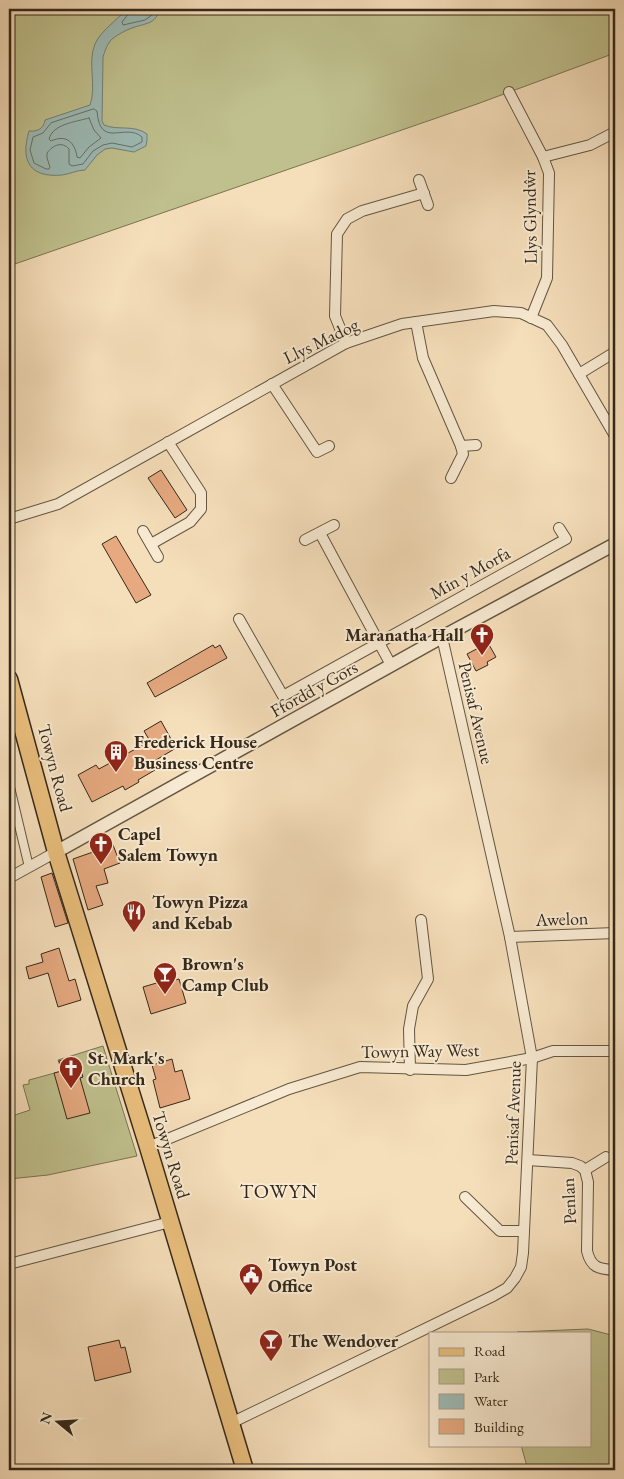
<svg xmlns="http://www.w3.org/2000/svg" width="624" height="1479" viewBox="0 0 624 1479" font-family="'EB Garamond',serif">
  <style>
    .green { fill: #bfc08d; stroke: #7a7454 }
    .water { fill: #9dbbb6; stroke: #738078 }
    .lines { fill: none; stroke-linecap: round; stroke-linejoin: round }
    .shore { stroke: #687268; stroke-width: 1 }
    .building { fill: #e6a980; stroke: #34281a }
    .pedestrian-casing { stroke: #645642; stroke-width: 10 }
    .minor-casing { stroke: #645642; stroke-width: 12 }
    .tertiary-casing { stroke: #645642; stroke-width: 15 }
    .primary-casing { stroke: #34281a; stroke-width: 19 }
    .pedestrian { stroke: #f8ead2; stroke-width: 8 }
    .minor { stroke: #f8ead2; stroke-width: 10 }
    .tertiary { stroke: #f8ead2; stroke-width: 12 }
    .primary { stroke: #eabf7d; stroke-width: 16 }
    .labels { text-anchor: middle; stroke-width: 4; stroke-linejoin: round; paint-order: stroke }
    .street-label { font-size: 18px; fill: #34281a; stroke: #f8ead2 }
    .poi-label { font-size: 18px; font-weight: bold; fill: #34281a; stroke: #f8ead2; text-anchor: start }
    .quarter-label { font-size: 20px; letter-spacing: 1px; fill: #34281a; stroke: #f8ead2 }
  </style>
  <rect width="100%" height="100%" fill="#f5deba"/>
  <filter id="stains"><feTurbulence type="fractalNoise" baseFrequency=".004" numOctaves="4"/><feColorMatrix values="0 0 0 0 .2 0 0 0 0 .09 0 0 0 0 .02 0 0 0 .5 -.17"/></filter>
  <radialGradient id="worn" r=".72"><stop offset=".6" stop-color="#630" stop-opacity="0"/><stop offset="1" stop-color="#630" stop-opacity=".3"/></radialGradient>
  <g class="green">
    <polygon points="9,9 615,9 615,53 477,104 9,266"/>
    <polygon points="103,1046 137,1156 48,1175 9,1179 9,1117 30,1110 23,1085 29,1084 29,1080 62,1071 58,1060"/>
    <polygon points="588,1329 615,1336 615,1470 528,1470 521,1445 590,1445 590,1333 517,1332"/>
  </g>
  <path class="water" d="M 126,9 L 158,9 C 159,24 142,24 132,28 C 126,30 117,35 112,39 C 107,44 105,51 103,57 L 102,121 L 104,125 C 118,131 133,124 147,134 L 147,140 L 146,146 L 134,152 L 112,148 L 105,149 L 97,155 L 85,170 C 77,170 70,174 62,175 C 30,178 20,161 29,131 C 38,132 44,128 45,120 L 90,105 C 97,86 87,63 95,44 C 101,30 117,21 126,9 Z"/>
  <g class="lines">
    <g class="shore">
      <polyline points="130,9 129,13 122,22 123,25 145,20 152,15 153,9"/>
      <path d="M 94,109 L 97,111 C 100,150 125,122 142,137 L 142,142 L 132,147 L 112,143 L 103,145 L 93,151 L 83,164 L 72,166 L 69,164 L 69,149 C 62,141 53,145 47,153 L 47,158 L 50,167 L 49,169 L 46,169 L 34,163 L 30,150 L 33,137 L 43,133 L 51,123 Z"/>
      <path d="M 89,118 L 94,130 L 101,138 L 89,147 L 80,158 L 77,157 C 75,142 66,134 51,141 L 49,139 C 53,124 75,122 89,118 Z"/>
    </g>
  </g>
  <g class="building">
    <polygon points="161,470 187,510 175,518 148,478"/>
    <polygon points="116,536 151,595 136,603 102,544"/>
    <polygon points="488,643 496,657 487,662 488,665 476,671 467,654"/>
    <polygon points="213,645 215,648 220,645 227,658 155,697 147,683"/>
    <polygon points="161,721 176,748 151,763 155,770 138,780 139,782 125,790 123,786 92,802 78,775 96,765 99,769 150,741 144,731"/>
    <polygon points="113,845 120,863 104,869 108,883 96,886 103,905 88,910 73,859"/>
    <polygon points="52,873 68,923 55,927 41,877"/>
    <polygon points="59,948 69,981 75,979 81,1000 58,1007 48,973 29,979 26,967 43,962 41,954"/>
    <polygon points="179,979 186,1003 151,1014 143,987 160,982 161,984"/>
    <polygon points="72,1058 75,1066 79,1065 83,1077 80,1078 90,1113 67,1119 54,1073 62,1071 59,1061"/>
    <polygon points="172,1059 175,1072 182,1070 190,1099 160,1108 153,1080 156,1079 152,1065"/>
    <polygon points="119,1340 121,1348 125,1347 131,1372 95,1381 88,1347"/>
  </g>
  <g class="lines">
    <g class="pedestrian-casing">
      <polyline id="pedestrian" points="9,783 29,867"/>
    </g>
    <g class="minor-casing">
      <g id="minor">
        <polyline points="509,92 543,157 549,173 547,278 531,318"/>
        <polyline points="543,157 590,145 615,132"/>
        <polyline points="419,180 428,205"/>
        <polyline points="416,322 423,358 461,446 463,454 451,478"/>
        <polyline points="346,343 335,316 337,234 347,219 362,211 424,193"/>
        <polyline points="579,374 615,352"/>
        <polyline points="272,384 317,452 329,446"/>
        <polyline points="461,446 476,445"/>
        <polyline points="9,519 58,504 346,343 402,324 494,311 521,313 547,325 562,345 615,436"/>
        <polyline points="143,531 158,557"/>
        <polyline points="320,533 391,665"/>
        <polyline points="305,540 334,525"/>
        <polyline points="151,544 190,522 201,509 201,493 168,442"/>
        <polyline points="239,619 283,696 566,539 559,528"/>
        <polyline points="9,878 56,852"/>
        <polyline points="510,937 615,933"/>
        <polyline points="410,1070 409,1029 413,1006 428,979 421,920"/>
        <polyline points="148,1147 289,1089 360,1067 466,1070 532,1058 553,1051 615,1051"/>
        <path d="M 528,1160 L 572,1163 L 580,1166 L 585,1170 L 588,1182 L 587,1251 C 591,1268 599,1269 615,1270"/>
        <polyline points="585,1170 606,1157"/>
        <polyline points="465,1197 500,1231 524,1231"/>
        <polyline points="9,1264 170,1222"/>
        <polyline points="231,1423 493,1296 507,1288 515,1278 521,1267 523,1253 532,1058 510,937 442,637"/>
      </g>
    </g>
    <g class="tertiary-casing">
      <polyline id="tertiary" points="56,852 442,637 615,544"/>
    </g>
    <g class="primary-casing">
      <polyline id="primary" points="9,679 56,852 148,1147 245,1470"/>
    </g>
    <use href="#pedestrian" class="pedestrian"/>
    <use href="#minor" class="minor"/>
    <use href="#tertiary" class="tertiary"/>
    <use href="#primary" class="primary"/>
  </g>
  <defs>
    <g id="church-pin" transform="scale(1.25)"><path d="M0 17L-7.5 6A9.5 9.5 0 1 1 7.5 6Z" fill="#8f2418" stroke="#f8ead2"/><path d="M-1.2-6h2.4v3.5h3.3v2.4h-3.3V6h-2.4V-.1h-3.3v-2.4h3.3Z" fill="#fff"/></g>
    <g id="building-pin" transform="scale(1.25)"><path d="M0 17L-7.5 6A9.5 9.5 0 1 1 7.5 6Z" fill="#8f2418" stroke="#f8ead2"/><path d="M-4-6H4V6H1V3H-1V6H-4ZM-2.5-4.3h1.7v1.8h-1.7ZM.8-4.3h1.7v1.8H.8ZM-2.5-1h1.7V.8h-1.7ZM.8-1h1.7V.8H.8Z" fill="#fff"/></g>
    <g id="restaurant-pin" transform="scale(1.25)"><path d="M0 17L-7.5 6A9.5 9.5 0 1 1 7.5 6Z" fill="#8f2418" stroke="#f8ead2"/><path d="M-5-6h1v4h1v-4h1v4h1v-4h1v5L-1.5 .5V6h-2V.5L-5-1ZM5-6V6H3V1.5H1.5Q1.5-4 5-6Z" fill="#fff"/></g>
    <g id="bar-pin" transform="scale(1.25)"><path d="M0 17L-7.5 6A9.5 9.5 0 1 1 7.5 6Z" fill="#8f2418" stroke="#f8ead2"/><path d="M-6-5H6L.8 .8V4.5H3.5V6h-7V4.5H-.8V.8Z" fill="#fff"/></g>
    <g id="civic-pin" transform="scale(1.25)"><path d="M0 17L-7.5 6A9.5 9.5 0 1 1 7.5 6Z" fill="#8f2418" stroke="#f8ead2"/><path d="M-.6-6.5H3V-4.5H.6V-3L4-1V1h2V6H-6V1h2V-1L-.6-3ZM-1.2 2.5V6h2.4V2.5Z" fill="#fff"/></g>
  </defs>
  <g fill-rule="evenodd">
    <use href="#church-pin" x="482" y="635"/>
    <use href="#building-pin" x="116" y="752"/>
    <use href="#church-pin" x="101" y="844"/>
    <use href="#restaurant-pin" x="134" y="912"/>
    <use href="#bar-pin" x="165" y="974"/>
    <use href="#church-pin" x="71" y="1068"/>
    <use href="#civic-pin" x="251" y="1275"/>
    <use href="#bar-pin" x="271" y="1341"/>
  </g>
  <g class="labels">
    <g class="street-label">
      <text transform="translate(530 217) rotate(-91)" y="6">Llys Glyndŵr</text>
      <text transform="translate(321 341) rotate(-26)" y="6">Llys Madog</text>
      <text transform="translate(470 573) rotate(-29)" y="6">Min y Morfa</text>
      <text transform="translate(314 689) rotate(-29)" y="6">Ffordd y Gors</text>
      <text transform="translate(476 713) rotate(77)" y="6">Penisaf Avenue</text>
      <text transform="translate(55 768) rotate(75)" y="6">Towyn Road</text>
      <text transform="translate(562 919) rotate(-2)" y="6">Awelon</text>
      <text transform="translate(420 1051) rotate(-1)" y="6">Towyn Way West</text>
      <text transform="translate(513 1113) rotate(-88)" y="6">Penisaf Avenue</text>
      <text transform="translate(171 1155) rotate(73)" y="6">Towyn Road</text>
      <text transform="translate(569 1201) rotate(-93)" y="6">Penlan</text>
    </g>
    <g class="poi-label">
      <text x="464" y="641" text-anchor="end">Maranatha Hall</text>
      <text x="134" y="748">Frederick House<tspan x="134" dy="21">Business Centre</tspan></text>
      <text x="118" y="840">Capel<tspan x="118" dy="21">Salem Towyn</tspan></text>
      <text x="152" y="908">Towyn Pizza<tspan x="152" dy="21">and Kebab</tspan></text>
      <text x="182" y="970">Brown's<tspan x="182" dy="21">Camp Club</tspan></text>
      <text x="88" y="1064">St. Mark's<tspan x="88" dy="21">Church</tspan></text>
      <text x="268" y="1271">Towyn Post<tspan x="268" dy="21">Office</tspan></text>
      <text x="288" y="1347">The Wendover</text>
    </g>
    <g class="quarter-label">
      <text x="279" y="1198">TOWYN</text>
    </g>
  </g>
  <rect width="624" height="1479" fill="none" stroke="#f5deba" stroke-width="30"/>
  <rect x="10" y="10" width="604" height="1459" fill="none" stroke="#34281a" stroke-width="2.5"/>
  <rect x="15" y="15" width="594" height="1449" fill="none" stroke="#34281a"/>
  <rect x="429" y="1332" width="162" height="115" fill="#f8ead2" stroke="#aa9c88"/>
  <rect x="439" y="1348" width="25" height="8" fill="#eabf7d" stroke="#aa9c88"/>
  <text x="474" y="1356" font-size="15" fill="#34281a">Road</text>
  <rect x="439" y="1369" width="25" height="15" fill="#bfc08d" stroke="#aa9c88"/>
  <text x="474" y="1382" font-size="15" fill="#34281a">Park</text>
  <rect x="439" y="1394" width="25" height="15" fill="#9dbbb6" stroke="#aa9c88"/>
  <text x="474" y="1406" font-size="15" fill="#34281a">Water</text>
  <rect x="439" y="1419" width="25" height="15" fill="#e6a980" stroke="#aa9c88"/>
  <text x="474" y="1432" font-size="15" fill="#34281a">Building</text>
  <g transform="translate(58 1422) rotate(288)" stroke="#f8ead2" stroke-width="4" paint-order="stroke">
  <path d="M0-4L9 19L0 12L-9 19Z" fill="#34281a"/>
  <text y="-8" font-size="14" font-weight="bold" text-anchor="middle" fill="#34281a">N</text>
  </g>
  <rect width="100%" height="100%" filter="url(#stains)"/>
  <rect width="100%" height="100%" fill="url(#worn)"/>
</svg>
